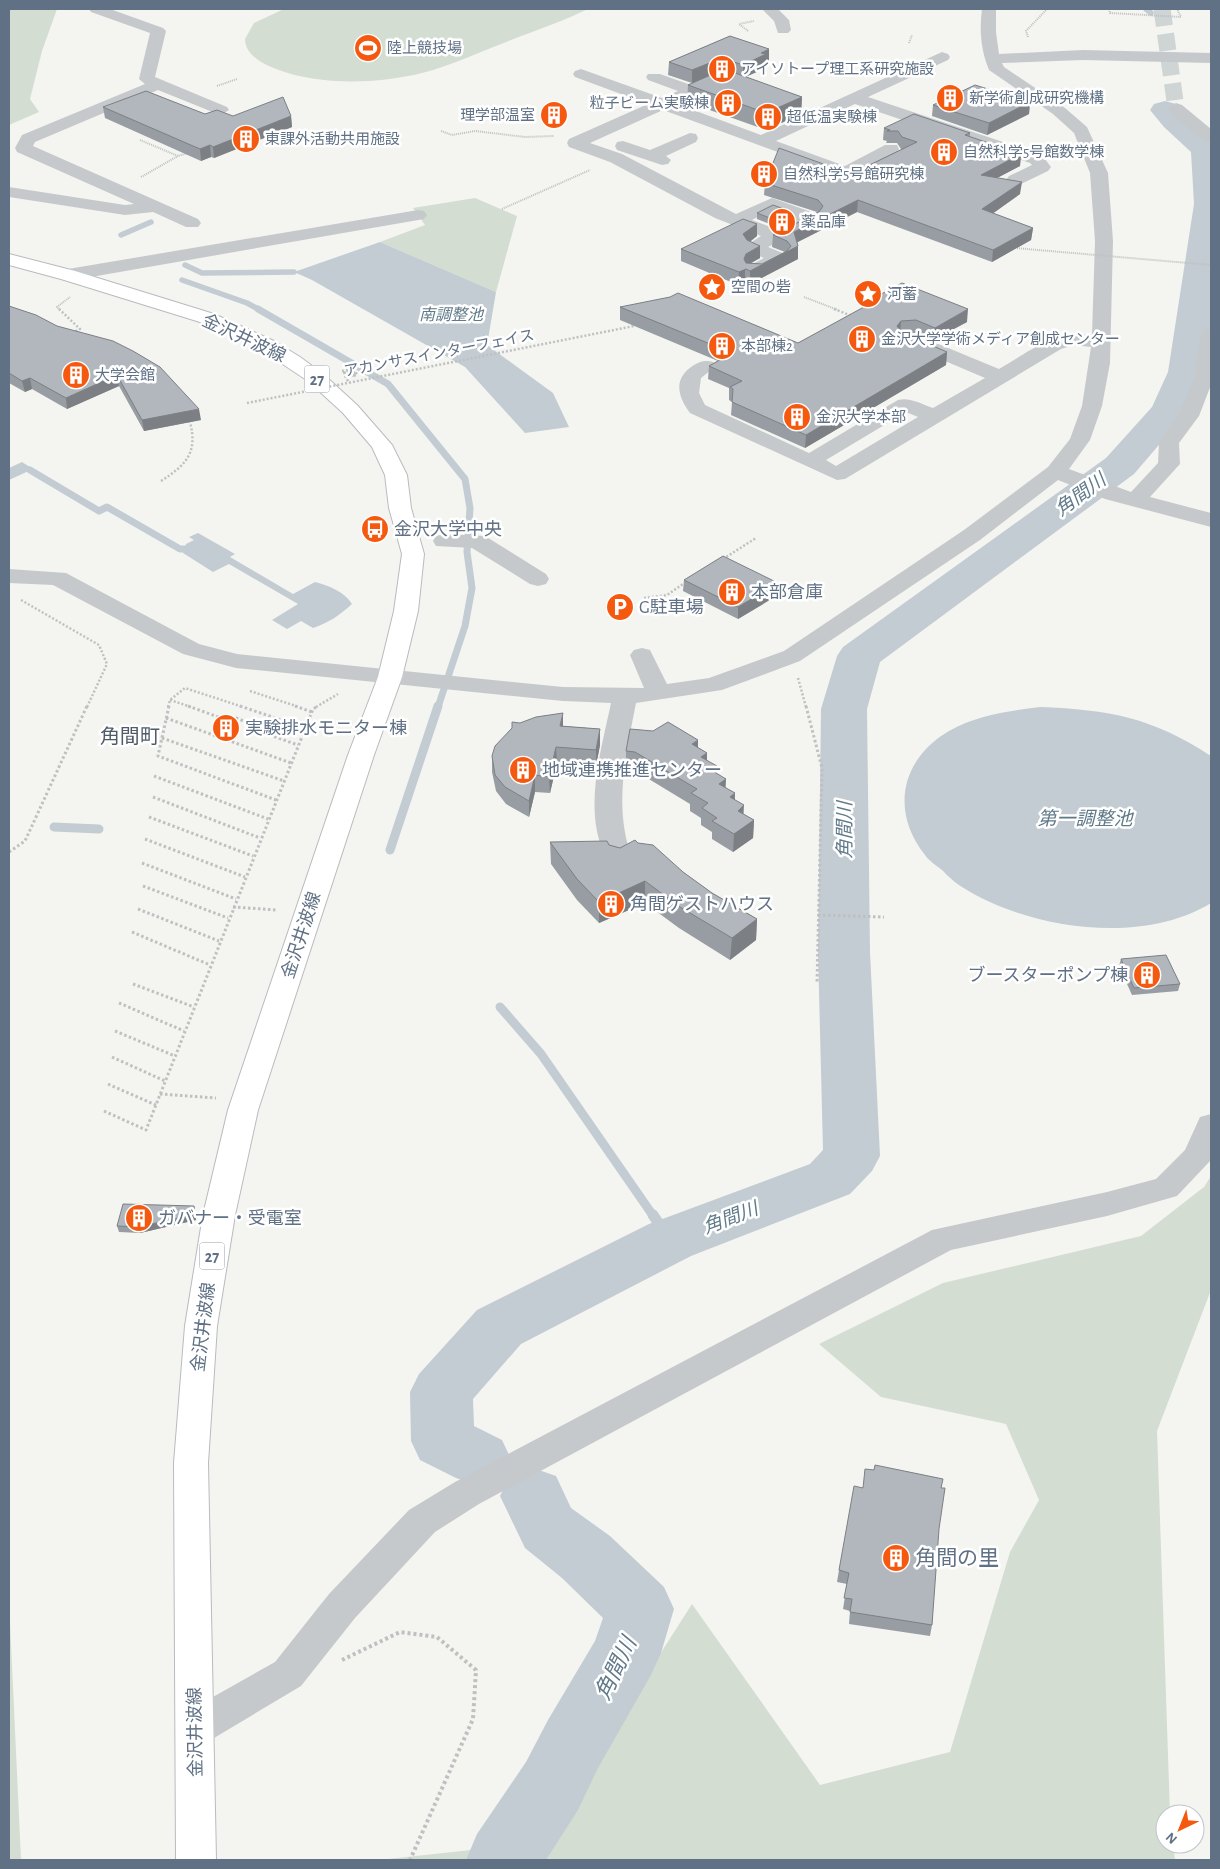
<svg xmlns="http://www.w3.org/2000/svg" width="1220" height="1869" viewBox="0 0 1220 1869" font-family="'Alegreya Sans','Noto Sans JP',sans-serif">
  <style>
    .green { fill: #d4ddd1 }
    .water { fill: #c3ccd2 }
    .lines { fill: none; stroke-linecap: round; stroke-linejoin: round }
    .stream-far3 { stroke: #c3ccd2; stroke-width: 5.5 }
    .stream-far2 { stroke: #c3ccd2; stroke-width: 7 }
    .stream-far1 { stroke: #c3ccd2; stroke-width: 9 }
    .stream { stroke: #c3ccd2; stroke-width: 11 }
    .river { fill: #c3ccd2; fill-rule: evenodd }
    .minor-tunnel { stroke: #cfd4d5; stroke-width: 17; stroke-dasharray: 17 8; stroke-linecap: butt }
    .major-casing { stroke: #b8bbbf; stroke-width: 2 }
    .path-far3 { stroke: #bec0c2; stroke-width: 2; stroke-dasharray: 1 1; stroke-linecap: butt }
    .path-far2 { stroke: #bec0c2; stroke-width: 2.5; stroke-dasharray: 2 2; stroke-linecap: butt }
    .path-far1 { stroke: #bec0c2; stroke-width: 3; stroke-dasharray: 2.5 2.5; stroke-linecap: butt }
    .path { stroke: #bec0c2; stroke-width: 4; stroke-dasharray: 3 3; stroke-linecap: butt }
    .minor { fill: #c6c9cc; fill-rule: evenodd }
    .major { fill: #fff; fill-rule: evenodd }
    .path-bridge-far1 { stroke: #bec0c2; stroke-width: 2; stroke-dasharray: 1 1; stroke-linecap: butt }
    .path-bridge { stroke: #bec0c2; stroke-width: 2.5; stroke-dasharray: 2 2; stroke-linecap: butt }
    .wall { fill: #989da3 }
    .shaded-wall { fill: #7c8084 }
    .building { fill: #b1b7bd; stroke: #7c8084 }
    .labels { text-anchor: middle; stroke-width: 5; stroke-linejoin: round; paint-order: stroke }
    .far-poi-label { font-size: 15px; fill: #607185; stroke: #fff; text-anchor: start }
    .far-street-label { font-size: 15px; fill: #607185; stroke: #fff }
    .far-water-label { font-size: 16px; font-style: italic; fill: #607a89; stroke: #fff }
    .shield { fill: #fff; stroke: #909caa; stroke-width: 1 }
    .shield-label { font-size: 16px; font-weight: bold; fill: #607185 }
    .street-label { font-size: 18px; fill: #607185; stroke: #fff }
    .poi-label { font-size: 18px; fill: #607185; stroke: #fff; text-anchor: start }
    .water-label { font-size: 19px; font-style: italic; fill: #607a89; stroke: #fff }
    .quarter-label { font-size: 20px; fill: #4f5b69; stroke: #fff }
    .near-poi-label { font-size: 21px; fill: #607185; stroke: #fff; text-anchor: start }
    .near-water-label { font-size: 22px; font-style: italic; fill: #607a89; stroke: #fff }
  </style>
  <rect width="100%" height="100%" fill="#f4f5f0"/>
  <g class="green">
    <polygon points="9,9 57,9 42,51 30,99 39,112 9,125"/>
    <path d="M 284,9 L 588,9 C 564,21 536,30 511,40 C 482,51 452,65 422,73 C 377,84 320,86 276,69 C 263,64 245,55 245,39 L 254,23 Z"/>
    <polygon points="475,198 517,216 496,292 380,242 425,225 413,208"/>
    <polygon points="1211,1176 1211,1290 1157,1431 1170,1814 1165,1814 1165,1844 1173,1844 1175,1860 379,1860 554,1841 625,1709 692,1604 820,1785 950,1752 1010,1552 1039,1500 1006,1424 881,1397 819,1344 943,1283 1141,1236 1204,1187"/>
    <polygon points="9,1600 21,1860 9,1860"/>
  </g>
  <g class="water">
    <polygon points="380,242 496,292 487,345 553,393 569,427 525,433 465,367 312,280 294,272"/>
    <polygon points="22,462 33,469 9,480 9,468"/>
    <path d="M 198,533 L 235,554 L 230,557 L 293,594 L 315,582 C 329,586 344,591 352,604 C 339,616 328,623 313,628 L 301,621 L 287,629 L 272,620 L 298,604 L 229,564 L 213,572 L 183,553 L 186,544 L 194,540 L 189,537 Z"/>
    <path d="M 1040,707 C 1110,710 1151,717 1211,756 L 1211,903 C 1142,946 1028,929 962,887 C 955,883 948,876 942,870 C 936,865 929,861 925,855 C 890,811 901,759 949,731 C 977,715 1009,711 1040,707 Z"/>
  </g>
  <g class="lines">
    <g class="stream-far3">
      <polyline points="1146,9 1151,13"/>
      <polyline points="121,235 151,222"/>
      <polyline points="185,265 202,273 294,272"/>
      <polyline points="182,280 247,303 260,310"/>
    </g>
    <g class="stream-far2">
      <polyline points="258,309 388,384 465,479 470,508 467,552 472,588 465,626 438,707"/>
      <polyline points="30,470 99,511 107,507 180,549 185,549"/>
    </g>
    <g class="stream-far1">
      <polyline points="54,827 99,829"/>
      <polyline points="390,850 438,706"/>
      <polyline points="500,1007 541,1054 654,1217"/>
    </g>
    <polyline class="stream" points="653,1215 670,1240"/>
    <g class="river">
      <polygon points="1165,101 1176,104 1211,137 1211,326 1206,372 1188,411 1134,474 880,662 867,709 870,952 880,1156 872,1171 850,1194 691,1256 521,1344 473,1399 474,1426 502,1440 511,1459 502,1478 479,1486 456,1478 420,1460 411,1441 410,1392 419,1374 477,1310 649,1224 810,1164 823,1150 818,952 821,709 837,656 843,647 1106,458 1152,407 1168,372 1194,204 1191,152 1164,127 1150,110 1154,104"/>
      <polygon points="533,1468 556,1476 571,1508 610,1536 664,1587 674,1609 661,1653 651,1675 598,1768 578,1810 546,1860 466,1860 477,1834 526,1762 548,1720 595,1641 603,1618 562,1578 525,1548 500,1496 510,1476"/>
    </g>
    <polyline class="minor-tunnel" points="1162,9 1176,108"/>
    <g class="major-casing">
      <polygon id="major" points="9,254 75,271 214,314 274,341 300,357 322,373 357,405 392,445 407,475 411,508 424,554 418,611 402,677 374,755 258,1110 235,1215 217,1326 208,1463 216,1860 176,1860 174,1463 185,1326 203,1215 228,1110 348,755 378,677 394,611 402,554 389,508 385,475 372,447 343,413 308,381 260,349 200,322 61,279 9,265"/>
    </g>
    <g class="path-far3">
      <polyline points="1109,9 1110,13 1181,17 1177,9"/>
      <polyline points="748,31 739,24 754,21"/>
      <polyline points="1028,37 1026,31 1047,9"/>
      <polyline points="909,43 912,35"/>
      <polyline points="217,86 237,79"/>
      <polyline points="441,131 452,135 475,131 525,137 554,136"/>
      <polyline points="140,140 178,156 188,153"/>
      <polyline points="141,177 178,156"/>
      <polyline points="502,209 590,170"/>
      <polyline points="804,297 838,310"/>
      <polyline points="60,310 57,307 70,297"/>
    </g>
    <g class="path-far2">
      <polyline points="59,309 80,329 72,333"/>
      <polyline points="834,309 852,316"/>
      <polyline points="342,371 354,369 357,375 347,377"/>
      <polyline points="343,373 353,370 355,375 347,376"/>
      <polyline points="344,373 353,370 355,375 347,376"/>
      <path d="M 161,481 C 186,465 198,453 190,422"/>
      <polyline points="723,559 756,538"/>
      <polyline points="644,598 667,595 686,582"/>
      <polyline points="21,600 99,645 107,664 87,707"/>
      <polyline points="798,678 806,707"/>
      <polyline points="250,691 299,707"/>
      <polyline points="170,700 191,707"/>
      <polyline points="168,707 170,700 185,688 243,707"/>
      <polyline points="316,707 338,694"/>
    </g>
    <g class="path-far1">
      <polyline points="169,706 158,756 276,800"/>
      <polyline points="188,706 221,718 236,718 254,725 250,728 298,745"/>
      <polyline points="240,706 305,728"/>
      <polyline points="295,706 312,712"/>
      <polyline points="806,706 822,768 817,984"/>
      <polyline points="166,718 291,763"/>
      <polyline points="162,738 284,781"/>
      <polyline points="154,776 268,819"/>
      <polyline points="153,797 260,838"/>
      <polyline points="149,817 253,856"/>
      <polyline points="145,839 245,877"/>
      <polyline points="9,852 25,841 87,706"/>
      <polyline points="142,863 236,899"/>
      <polyline points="143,886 228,918"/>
      <polyline points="233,907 277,910"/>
      <polyline points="138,909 219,941"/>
      <polyline points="818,915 884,917"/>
      <polyline points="132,932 210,965"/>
      <polyline points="133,984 194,1007"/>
      <polyline points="119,1003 184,1031"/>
      <polyline points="115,1031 175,1056"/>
      <polyline points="112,1057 165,1081"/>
      <polyline points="108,1084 156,1105"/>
      <polyline points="160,1094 216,1098"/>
      <polyline points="104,1111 146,1130 313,709 318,706"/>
    </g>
    <polyline class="path" points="342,1660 400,1632 437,1637 476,1670 473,1719 410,1860"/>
    <g class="minor">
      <polygon points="89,9 110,9 163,28 166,31 155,77 227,107 229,110 221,115 215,113 158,90 35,142 33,146 198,219 201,223 198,227 186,227 153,212 125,215 9,197 9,187 125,205 134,204 17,152 15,148 22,135 145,84 139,79 150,33 91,12"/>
      <polygon points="762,9 778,9 789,20 791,30 788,33 778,33 774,21"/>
      <path d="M 982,9 L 996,9 L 996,32 L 999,54 L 1083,50 L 1211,53 L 1211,63 L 1083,60 L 1002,63 L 1004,67 L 1065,108 L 1087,127 L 1108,173 L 1113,241 L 1110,363 L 1102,406 L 1090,440 L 1069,469 L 1131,492 L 1158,463 L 1159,443 L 1179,415 L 1195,376 L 1201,334 L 1204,330 L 1211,328 L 1211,385 L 1199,416 L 1179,443 L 1180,464 L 1150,497 L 1211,513 L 1211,527 L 1105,499 L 1058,480 L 980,540 L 800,661 L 722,690 L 636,703 C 626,755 613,807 632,858 L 628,864 L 619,867 L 610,864 C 580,818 601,752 611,703 L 563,701 L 236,668 L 183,654 L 53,585 L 9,583 L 9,569 L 66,573 L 199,644 L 237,654 L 563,687 L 644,688 L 630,655 L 634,650 L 642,648 L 650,650 L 667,684 L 709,678 L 784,651 L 964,530 L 1048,467 L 1070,439 L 1082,406 L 1091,347 L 1074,345 L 1061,349 L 845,479 L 837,480 L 690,413 C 677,395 673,378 694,365 C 701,361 705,360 713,362 L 716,366 L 701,378 L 699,393 L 705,405 L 809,453 L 898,400 C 910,397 921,404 933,408 L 985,378 L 905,344 L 902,340 L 905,336 L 919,336 L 999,369 C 1032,350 1052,331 1092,335 L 1095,241 L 1090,173 L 1074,133 L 1053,114 L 989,70 C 981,51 979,30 982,9 ZM 906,412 L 918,417 L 836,466 L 826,460 Z"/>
      <path d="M 942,52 L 948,54 L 950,57 L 948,60 L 868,97 L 1042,155 L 1051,167 L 1048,171 L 1021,184 L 1009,184 L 1006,180 L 1009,176 L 1032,165 L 1030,163 L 855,104 L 776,141 L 845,166 L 885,145 L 897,145 L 899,149 L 897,153 L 846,177 L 663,110 L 590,143 L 622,154 L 736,214 L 772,198 L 817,214 L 820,218 L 817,222 L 768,247 L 785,254 L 788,258 L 785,262 L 761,275 L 747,275 L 745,271 L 747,267 L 764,258 L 747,251 L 744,247 L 761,236 L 715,218 L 610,162 L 569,147 L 567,143 L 569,139 L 648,104 L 575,77 L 573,74 L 575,71 L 581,69 L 662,98 L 678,91 L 648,80 L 646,77 L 648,74 L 660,74 L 691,85 L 715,75 L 727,75 L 729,78 L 727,81 L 677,104 L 761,135 ZM 773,209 L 796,218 L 776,229 L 752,220 Z"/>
      <polygon points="1176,103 1182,105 1211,129 1211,142 1205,141 1178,120 1168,108"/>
      <polygon points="690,133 696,134 698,138 696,142 666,156 671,160 668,164 662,165 617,150 615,146 617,142 623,141 650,150"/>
      <polygon points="418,210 424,211 427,215 424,219 68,281 61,279 59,275 61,271 68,269"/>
      <polygon points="444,534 485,536 546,574 549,579 546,584 538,586 530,584 472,548 436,546 433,541 436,536"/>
      <polygon points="1211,1114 1211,1160 1177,1196 1107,1216 951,1250 479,1504 435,1532 355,1618 301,1686 209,1741 195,1746 181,1741 176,1728 181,1715 275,1662 329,1594 409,1510 455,1482 932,1230 1107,1192 1156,1179 1185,1150 1200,1117"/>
    </g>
    <use href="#major" class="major"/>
    <polyline class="path-bridge-far1" points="1015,248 1211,265"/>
    <g class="path-bridge">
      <polyline points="345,376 349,383"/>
      <polyline points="247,403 634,326"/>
    </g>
  </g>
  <g class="wall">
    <polygon points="730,36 769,63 766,64 766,68 745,77 802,97 801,114 766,130 687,102 688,85 692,83 668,75 669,62"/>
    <polygon points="1030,102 1029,114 987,135 932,116 933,105"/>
    <polygon points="103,107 233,116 291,116 292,127 214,158 211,157 201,161 105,118"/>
    <polygon points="884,128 970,133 970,137 1021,154 1020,166 997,178 1020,194 993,213 1033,228 1031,240 992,262 857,212 797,242 798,246 798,259 750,284 745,282 738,285 681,261 681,249 757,224 757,236 750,242 760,246 760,258 750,264 762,264 785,252 772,247 773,235 817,212 764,195 765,183 851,174 902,149 901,149 897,143 886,143 887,141 883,140"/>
    <polygon points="757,213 791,218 775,226 757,219"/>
    <polygon points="870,300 967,322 933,340 915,333 906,334 947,352 946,365 805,448 731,415 732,402 729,400 729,388 708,379 709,366 718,361 620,320 620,307 798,343 870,304"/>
    <polygon points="9,306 201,420 144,431 119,386 67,409 32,389 25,392 9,383"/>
    <polygon points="684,580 778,583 778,595 738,619 683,591"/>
    <polygon points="563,726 600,729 600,745 596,766 557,763 550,793 535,792 529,817 506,804 496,791 492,772 492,756"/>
    <polygon points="698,748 707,753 707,761 716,774 726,779 725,788 735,793 735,800 744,815 754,820 753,838 733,852 712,839 712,832 701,825 701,818 690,811 690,804 634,770 626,769 626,751"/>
    <polygon points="550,842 609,845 620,848 683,872 712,893 757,919 756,940 730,960 679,928 645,903 599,923 577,900 551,864"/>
    <polygon points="1121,959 1180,984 1178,991 1132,995 1119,966"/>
    <polygon points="195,1212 196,1220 140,1233 119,1232 117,1226"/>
    <polygon points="863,1488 941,1488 932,1625 930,1636 849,1624 850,1611 843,1609 847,1584 837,1582 839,1570"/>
  </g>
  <g class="shaded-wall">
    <polygon points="769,49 769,63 766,64 766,68 743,78 743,65 761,53"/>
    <polygon points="722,58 721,71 692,83 692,70"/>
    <polygon points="802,97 801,114 766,130 766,113"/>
    <polygon points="1030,102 1029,114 987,135 989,123"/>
    <polygon points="291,116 292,127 214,158 213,147"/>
    <polygon points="210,145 211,157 201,161 200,149"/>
    <polygon points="1021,154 1020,166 980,187 981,175"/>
    <polygon points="1022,182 1020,194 981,222 982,209"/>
    <polygon points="858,200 857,212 794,244 794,232"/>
    <polygon points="792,212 791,218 775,226 775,220"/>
    <polygon points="757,224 757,236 742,247 743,234"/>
    <polygon points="1033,228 1031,240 992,262 993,250"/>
    <polygon points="760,246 760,258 745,266 745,282 738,285 739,272 746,254"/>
    <polygon points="798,246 798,259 750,284 750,271"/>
    <polygon points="968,309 967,322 933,340 935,328"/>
    <polygon points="901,321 900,334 897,326"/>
    <polygon points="947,352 946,365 805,448 806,435"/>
    <polygon points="117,375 119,386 67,409 66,398"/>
    <polygon points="30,378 32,389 25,392 22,381"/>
    <polygon points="199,409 201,420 144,431 142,420"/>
    <polygon points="778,583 778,595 738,619 738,607"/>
    <polygon points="563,713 563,729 560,726"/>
    <polygon points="600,729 600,745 596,766 596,750"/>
    <polygon points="698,740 698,758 692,744"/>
    <polygon points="556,747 557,763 550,793 549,777"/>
    <polygon points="707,753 707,771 701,757"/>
    <polygon points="717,766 716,784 711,770"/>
    <polygon points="535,775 535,792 529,817 529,801"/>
    <polygon points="726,779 725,797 719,784"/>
    <polygon points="735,793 734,811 730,797"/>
    <polygon points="744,805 743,823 738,811"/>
    <polygon points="754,820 753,838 733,852 734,834"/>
    <polygon points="645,881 645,903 599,923 599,902"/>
    <polygon points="757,919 756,940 730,960 732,938"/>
    <polygon points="194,1206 196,1220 140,1233 139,1227"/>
  </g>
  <g class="building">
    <polygon points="730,36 769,49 761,53 766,54 743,65 722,58 692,70 669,62"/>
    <polygon points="724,69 802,97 766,113 688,85"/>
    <polygon points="975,85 1030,102 989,123 933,105"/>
    <polygon points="146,91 205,114 217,110 233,116 283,97 291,116 213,147 210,145 200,149 103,107"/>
    <polygon points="914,114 970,133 965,135 1021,154 981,175 1022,182 982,209 1033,228 993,250 858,200 794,232 798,246 750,271 746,269 739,272 681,249 743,219 757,224 743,234 747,240 760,246 746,254 744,259 746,263 762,264 787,251 791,246 787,241 773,235 819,212 823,206 818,200 765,183 779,148 851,174 917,142 902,137 898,131 887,131 890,130 884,128"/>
    <polygon points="773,205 792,212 775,220 757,213"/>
    <polygon points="902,283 968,309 935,328 916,320 901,321 897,326 901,332 947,352 806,435 732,402 733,389 730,387 742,381 709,366 732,353 620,307 670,297 678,293 798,343 873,302 870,300"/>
    <polygon points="9,306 36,315 57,326 113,341 133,351 160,367 199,409 142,420 117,375 66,398 30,378 22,381 9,373"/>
    <polygon points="723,556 778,583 738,607 684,580"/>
    <polygon points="563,713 560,726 600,729 596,750 556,747 549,777 535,775 529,801 505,787 495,775 492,756 495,746 512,728 512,722 520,723 536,717"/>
    <polygon points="668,722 698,740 692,744 707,753 701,757 717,766 711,770 726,779 719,784 735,793 730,797 744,805 738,811 754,820 734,834 712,821 717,818 702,808 708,803 691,793 697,789 635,752 626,751 630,729 653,731"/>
    <polygon points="635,840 638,843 653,845 683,872 712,893 757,919 732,938 680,907 645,881 599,902 577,879 550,842 607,841 609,845 620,848"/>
    <polygon points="1166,955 1180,984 1134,988 1121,959"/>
    <polygon points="123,1204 194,1206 195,1214 139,1227 117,1226"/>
    <polygon points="875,1465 943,1479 941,1488 945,1488 939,1529 932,1625 850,1612 852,1599 844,1598 849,1573 839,1570 854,1486 863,1488 865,1469 874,1470"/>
  </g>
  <defs>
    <g id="stadium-disc" transform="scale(1.4375)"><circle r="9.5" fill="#f55910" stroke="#fff"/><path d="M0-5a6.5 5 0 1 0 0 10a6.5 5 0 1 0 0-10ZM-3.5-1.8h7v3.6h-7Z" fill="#fff"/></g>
    <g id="building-disc" transform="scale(1.4375)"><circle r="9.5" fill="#f55910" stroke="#fff"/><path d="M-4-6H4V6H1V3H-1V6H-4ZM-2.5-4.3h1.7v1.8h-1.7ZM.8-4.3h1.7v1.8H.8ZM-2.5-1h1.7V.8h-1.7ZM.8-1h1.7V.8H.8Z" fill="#fff"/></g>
    <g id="sight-disc" transform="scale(1.4375)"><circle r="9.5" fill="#f55910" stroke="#fff"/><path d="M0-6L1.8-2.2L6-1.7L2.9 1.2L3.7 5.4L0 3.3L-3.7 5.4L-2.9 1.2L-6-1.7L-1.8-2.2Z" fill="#fff"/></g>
    <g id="bus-disc" transform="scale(1.4375)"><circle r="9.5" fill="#f55910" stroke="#fff"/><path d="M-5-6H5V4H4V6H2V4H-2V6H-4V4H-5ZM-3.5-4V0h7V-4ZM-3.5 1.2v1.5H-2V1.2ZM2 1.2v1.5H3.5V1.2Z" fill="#fff"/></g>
    <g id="parking-disc" transform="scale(1.4375)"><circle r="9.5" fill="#f55910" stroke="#fff"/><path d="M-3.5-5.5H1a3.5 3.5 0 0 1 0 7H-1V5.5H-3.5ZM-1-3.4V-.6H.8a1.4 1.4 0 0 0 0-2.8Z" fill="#fff"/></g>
  </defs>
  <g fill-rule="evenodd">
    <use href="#stadium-disc" x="368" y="48"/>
    <use href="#building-disc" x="722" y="69"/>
    <use href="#building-disc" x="950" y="98"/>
    <use href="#building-disc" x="728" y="103"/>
    <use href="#building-disc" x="554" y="115"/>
    <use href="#building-disc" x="768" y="117"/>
    <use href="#building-disc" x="246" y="139"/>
    <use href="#building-disc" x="944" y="152"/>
    <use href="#building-disc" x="764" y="174"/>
    <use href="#building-disc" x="782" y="222"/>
    <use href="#sight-disc" x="712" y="287"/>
    <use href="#sight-disc" x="868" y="294"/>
    <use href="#building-disc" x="862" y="339"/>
    <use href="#building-disc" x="722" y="346"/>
    <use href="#building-disc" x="76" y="375"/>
    <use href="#building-disc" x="797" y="417"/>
    <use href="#bus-disc" x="375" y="529"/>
    <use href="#building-disc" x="732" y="592"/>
    <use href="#parking-disc" x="620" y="607"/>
    <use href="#building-disc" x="226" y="728"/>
    <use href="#building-disc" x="523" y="770"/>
    <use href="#building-disc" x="611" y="904"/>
    <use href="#building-disc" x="1147" y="975"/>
    <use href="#building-disc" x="139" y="1218"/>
    <use href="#building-disc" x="896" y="1558"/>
  </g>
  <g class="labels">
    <g class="far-poi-label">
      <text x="387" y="53">陸上競技場</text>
      <text x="741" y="74">アイソトープ理工系研究施設</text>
      <text x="969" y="103">新学術創成研究機構</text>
      <text x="709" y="108" text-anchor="end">粒子ビーム実験棟</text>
      <text x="535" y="120" text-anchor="end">理学部温室</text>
      <text x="787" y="122">超低温実験棟</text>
      <text x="265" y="144">東課外活動共用施設</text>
      <text x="963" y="157">自然科学5号館数学棟</text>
      <text x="783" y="179">自然科学5号館研究棟</text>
      <text x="801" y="227">薬品庫</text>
      <text x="731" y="292">空間の砦</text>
      <text x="887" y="299">河蓄</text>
      <text x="881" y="344">金沢大学学術メディア創成センター</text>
      <text x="741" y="351">本部棟2</text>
      <text x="95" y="380">大学会館</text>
      <text x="816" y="422">金沢大学本部</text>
    </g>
    <g class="far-street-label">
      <text transform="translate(439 353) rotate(-11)" y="5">アカンサスインターフェイス</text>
    </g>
    <g class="far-water-label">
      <text x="451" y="320">南調整池</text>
    </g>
    <g class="shield">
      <rect x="304.5" y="365.5" width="25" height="27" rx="4"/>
      <rect x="199.5" y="1242.5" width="25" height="27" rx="4"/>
    </g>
    <g class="shield-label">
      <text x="317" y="385">27</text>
      <text x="212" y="1262">27</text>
    </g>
    <g class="street-label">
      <text transform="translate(244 338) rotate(25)" y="6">金沢井波線</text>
      <text transform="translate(301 935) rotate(-72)" y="6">金沢井波線</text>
      <text transform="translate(203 1327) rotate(-83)" y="6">金沢井波線</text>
      <text transform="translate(195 1732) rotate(-91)" y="6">金沢井波線</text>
    </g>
    <g class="poi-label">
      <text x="394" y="535">金沢大学中央</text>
      <text x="751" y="598">本部倉庫</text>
      <text x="639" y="613">G駐車場</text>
      <text x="245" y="734">実験排水モニター棟</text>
      <text x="542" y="776">地域連携推進センター</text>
      <text x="630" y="910">角間ゲストハウス</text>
      <text x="1128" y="981" text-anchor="end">ブースターポンプ棟</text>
      <text x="158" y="1224">ガバナー・受電室</text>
    </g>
    <g class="water-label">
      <text transform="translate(1080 494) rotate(-36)" y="7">角間川</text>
      <text x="1085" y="825">第一調整池</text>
      <text transform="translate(844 830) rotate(-90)" y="7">角間川</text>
      <text transform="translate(730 1217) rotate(-21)" y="7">角間川</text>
    </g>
    <g class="quarter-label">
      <text x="130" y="743">角間町</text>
    </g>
    <g class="near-poi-label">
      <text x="915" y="1565">角間の里</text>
    </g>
    <g class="near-water-label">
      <text transform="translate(615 1668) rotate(-64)" y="8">角間川</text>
    </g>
  </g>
  <rect width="1220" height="1869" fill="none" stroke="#607185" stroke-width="20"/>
  <g transform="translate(1180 1829) rotate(223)"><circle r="24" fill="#ffffff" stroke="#bfc6ce"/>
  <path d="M0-4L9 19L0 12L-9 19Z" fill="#f55910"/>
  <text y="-8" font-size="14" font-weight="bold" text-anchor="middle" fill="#607185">N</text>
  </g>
</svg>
